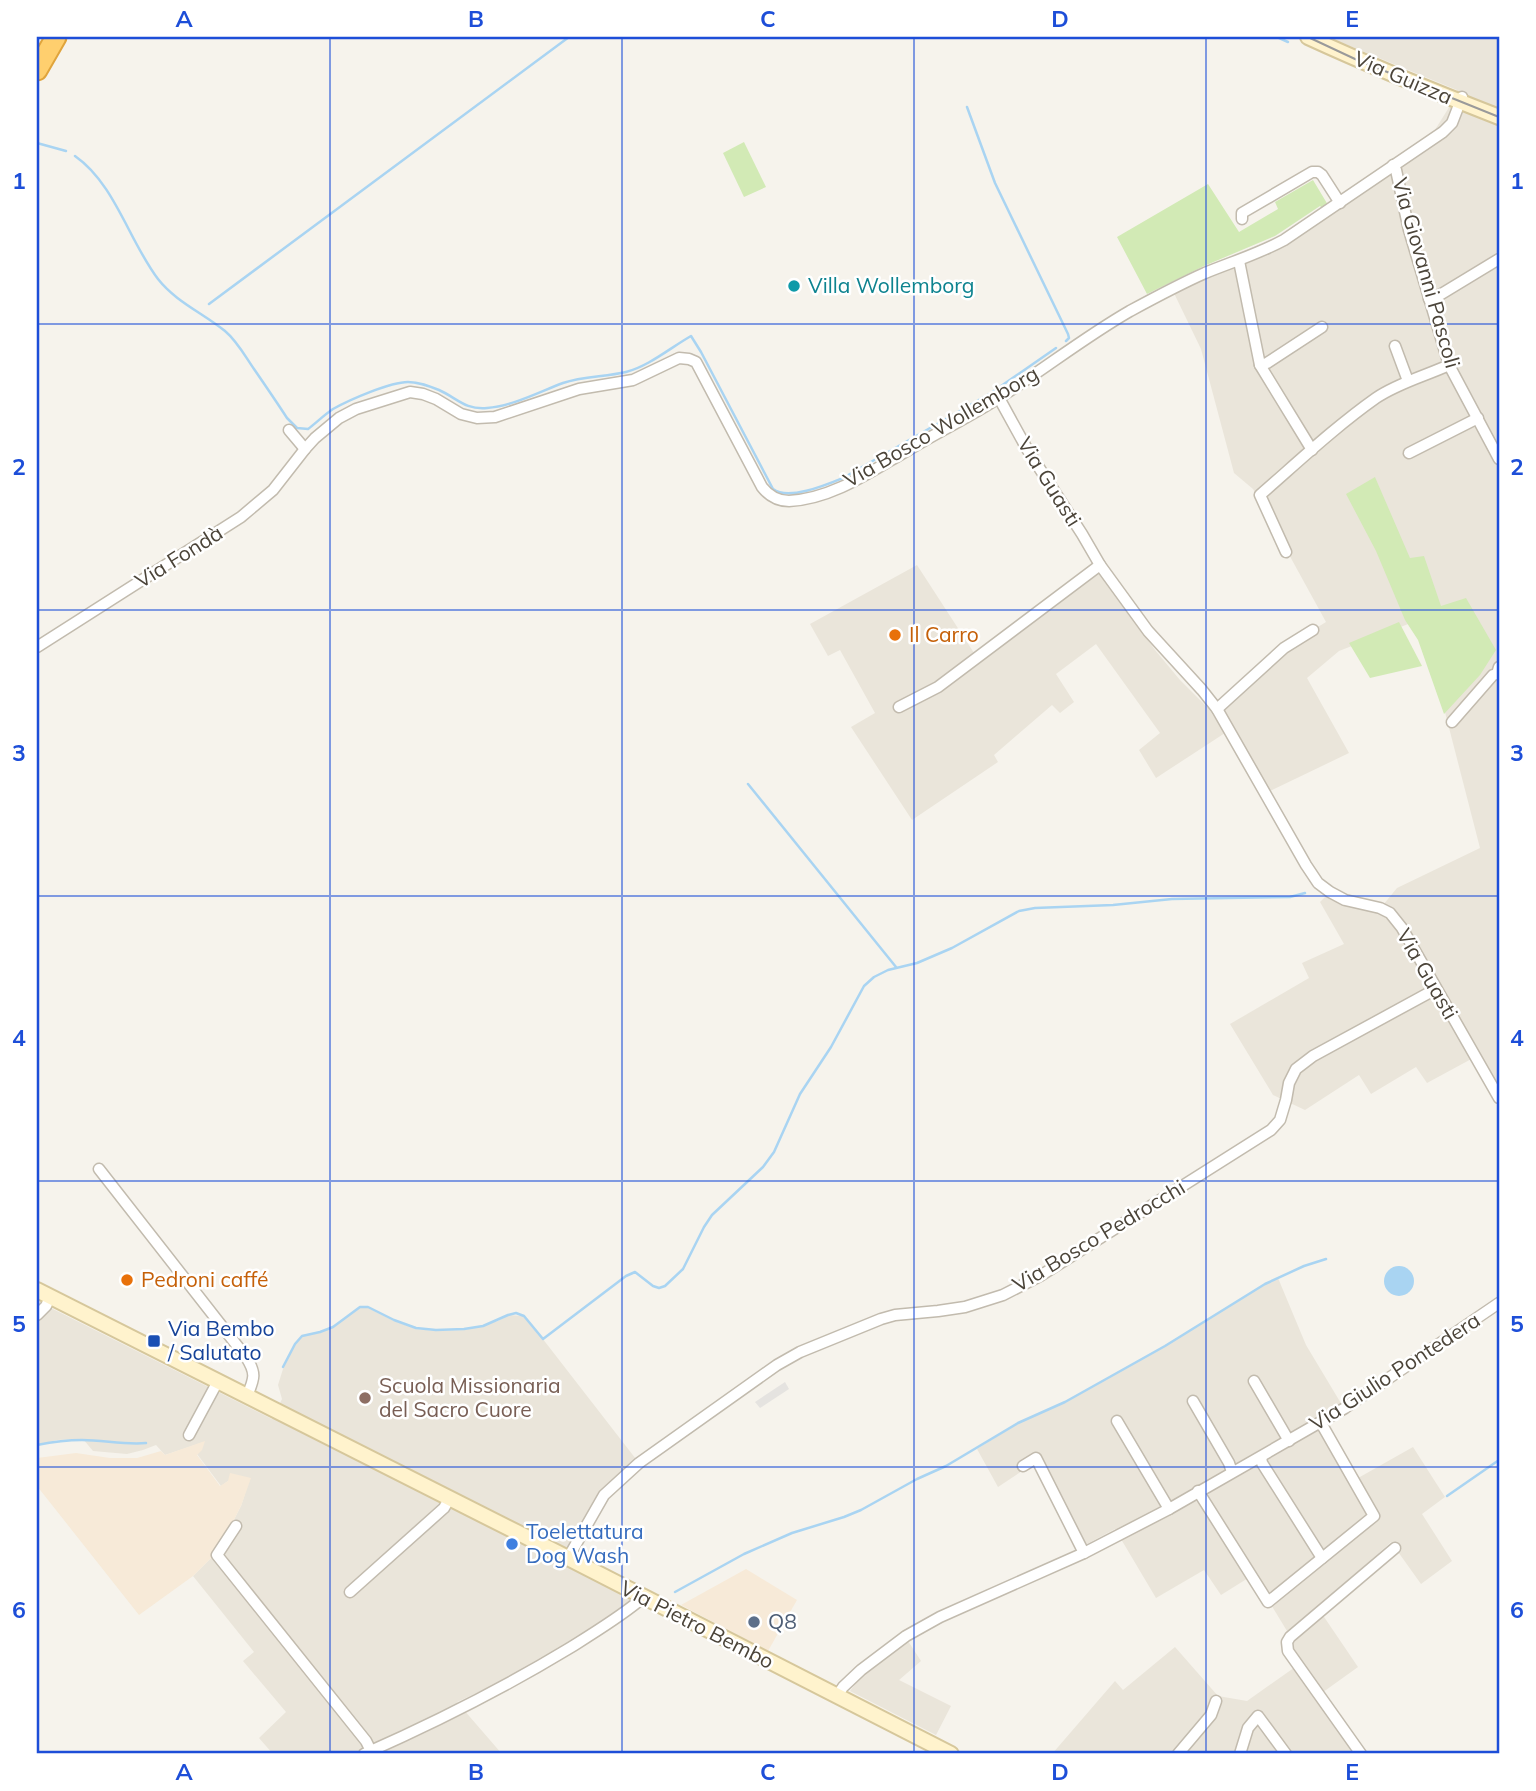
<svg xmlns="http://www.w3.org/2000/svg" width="1536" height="1791" viewBox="0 0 1536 1791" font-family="Mulish,sans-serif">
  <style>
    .residential { fill: #eae5da }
    .commercial { fill: #f7ead8 }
    .green { fill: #d2eab5 }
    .parking { fill: #e5e3e0 }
    .water { fill: #a9d4f2 }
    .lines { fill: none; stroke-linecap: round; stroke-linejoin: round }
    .stream { stroke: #a9d4f2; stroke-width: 2.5 }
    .street-casing { stroke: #c2bbae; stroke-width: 13 }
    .secondary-casing { stroke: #d6c79b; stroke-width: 18 }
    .highway-casing { stroke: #e0a43c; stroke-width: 23 }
    .street { stroke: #fff; stroke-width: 10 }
    .secondary { stroke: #fff3cd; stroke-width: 14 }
    .highway { stroke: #ffcf6e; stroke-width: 19 }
    .tram { stroke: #9a9a9a; stroke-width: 2 }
    .grid { fill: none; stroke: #1d4ed8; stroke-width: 2; stroke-opacity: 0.55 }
    .culture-dot { fill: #0f9aa8; stroke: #fff; stroke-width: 2.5 }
    .food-dot { fill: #e8710a; stroke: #fff; stroke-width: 2.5 }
    .transit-dot { fill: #1a4fb4; stroke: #fff; stroke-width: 2.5 }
    .education-dot { fill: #8d6e63; stroke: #fff; stroke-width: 2.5 }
    .shop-dot { fill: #3f7fe0; stroke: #fff; stroke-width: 2.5 }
    .service-dot { fill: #5c6f8a; stroke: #fff; stroke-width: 2.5 }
    .labels { text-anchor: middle; stroke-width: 5; stroke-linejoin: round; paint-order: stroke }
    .street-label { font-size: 21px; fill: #4b4439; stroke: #fff }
    .culture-label { font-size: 21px; fill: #0d838f; stroke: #fff; text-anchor: start }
    .food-label { font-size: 21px; fill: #c56008; stroke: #fff; text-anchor: start }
    .transit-label { font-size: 21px; fill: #164399; stroke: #fff; text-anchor: start }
    .education-label { font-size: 21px; fill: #785e54; stroke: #fff; text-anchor: start }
    .shop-label { font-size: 21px; fill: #366cbe; stroke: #fff; text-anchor: start }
    .service-label { font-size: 21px; fill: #4e5e75; stroke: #fff; text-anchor: start }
    .neatline { fill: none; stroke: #1d4ed8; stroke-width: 2.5 }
    .grid-label { font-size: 23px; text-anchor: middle; font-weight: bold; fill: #1d4ed8 }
  </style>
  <rect width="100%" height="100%" fill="#f6f3ec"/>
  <g class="residential">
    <polygon points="1328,37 1499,37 1499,1095 1475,1057 1427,1083 1416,1067 1371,1094 1359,1075 1305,1110 1273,1095 1230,1024 1309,978 1302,963 1344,944 1320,902 1330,892 1379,910 1397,888 1480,848 1421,619 1339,651 1307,678 1349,753 1266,793 1217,709 1284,648 1326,622 1253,489 1234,473 1201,349 1171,287 1203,267 1279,237 1433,133 1448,109 1457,90"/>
    <polygon points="917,565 976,656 1094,565 1155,650 1180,680 1209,709 1225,733 1156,778 1139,750 1160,733 1096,644 1056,674 1074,702 1060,713 1052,705 994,755 998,762 912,820 851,727 875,713 840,650 828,656 810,624"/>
    <polygon points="1278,1278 1306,1345 1342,1405 1315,1420 1351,1482 1413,1447 1445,1497 1422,1514 1452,1561 1421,1584 1391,1542 1318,1608 1358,1667 1319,1695 1361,1754 1052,1754 1115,1681 1123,1690 1175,1647 1218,1696 1247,1701 1298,1665 1284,1638 1287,1631 1253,1575 1221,1595 1204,1570 1156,1598 1115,1529 1085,1545 1040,1459 998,1487 977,1449 1019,1423 1065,1402 1165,1346 1265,1284"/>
    <polygon points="37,1301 272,1419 282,1399 278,1385 283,1369 295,1344 303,1336 320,1333 333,1327 360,1307 368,1308 394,1321 416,1329 436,1331 465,1330 498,1321 509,1315 523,1316 532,1325 639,1463 618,1481 565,1557 638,1595 580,1638 513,1676 457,1702 502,1754 273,1754 259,1738 286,1712 243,1661 254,1652 193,1576 218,1551 241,1506 250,1478 228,1481 221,1486 197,1454 204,1442 165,1455 156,1445 143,1450 127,1454 93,1451 83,1439 57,1440 37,1445"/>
    <polygon points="908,1641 921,1661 899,1680 951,1706 936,1735 850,1691 860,1678"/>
  </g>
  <g class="commercial">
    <polygon points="205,1441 202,1450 197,1455 220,1486 228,1481 230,1473 251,1478 241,1506 218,1551 193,1576 139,1615 37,1486 37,1458 76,1453 110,1458 137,1458 161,1451 165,1455"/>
    <polygon points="746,1569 797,1600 768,1651 681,1605"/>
  </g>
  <g class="green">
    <polygon points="744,142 766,187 744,197 723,153"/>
    <polygon points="1313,180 1328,205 1322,208 1320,206 1275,236 1204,266 1147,294 1117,237 1208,184 1239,232 1278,209 1275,202"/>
    <polygon points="1375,477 1410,558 1424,556 1441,606 1466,598 1496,650 1480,675 1444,714 1418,640 1405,620 1376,551 1346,494"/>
    <polygon points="1399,622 1422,666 1370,678 1349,643"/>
  </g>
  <polygon class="parking" points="785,1382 789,1389 760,1408 755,1402"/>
  <circle class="water" cx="1399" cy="1281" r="15"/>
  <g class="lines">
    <g class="stream">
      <polyline points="1277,37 1288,42"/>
      <polyline points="967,107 995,183 1068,334 1069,338 1066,341"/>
      <polyline points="37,143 66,151"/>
      <path d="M 75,156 C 115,184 129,241 158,279 C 176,302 203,313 225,331 C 237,341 245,356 254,369 C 265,385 276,401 287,418 L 297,428 L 308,429 C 316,423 324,415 333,409 C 349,400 390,382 408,382 C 419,382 429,386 439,390 C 457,398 465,410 487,408 C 513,406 539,392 563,383 C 583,376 605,377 626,372 C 649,366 670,348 691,336 L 701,352 L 773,489 C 788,501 826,485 843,478 L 991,393 L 1056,348"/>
      <polyline points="209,304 569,37"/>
      <polyline points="748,784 896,967"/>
      <polyline points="283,1367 295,1344 302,1336 320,1332 333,1327 360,1307 368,1307 394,1320 416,1328 436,1330 464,1329 483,1326 508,1315 516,1313 524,1316 543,1339 626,1276 635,1272 653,1286 659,1288 665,1286 683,1269 704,1227 712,1215 763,1167 774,1152 800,1094 831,1047 864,986 874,977 888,970 917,963 952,948 1019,911 1035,908 1113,905 1172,899 1290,897 1305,893"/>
      <path d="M 37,1445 C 52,1442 67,1440 82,1440 C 104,1440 124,1445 146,1443"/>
      <polyline points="1447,1496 1499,1460"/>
      <polyline points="675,1592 744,1554 792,1533 844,1517 861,1510 917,1479 946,1466 1018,1423 1065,1402 1165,1346 1265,1284 1304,1266 1326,1259"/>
    </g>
    <g class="street-casing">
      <g id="street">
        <polyline points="1393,165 1396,170 1409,230 1449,365 1499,459"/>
        <polyline points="1242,219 1242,213 1312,172 1318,172 1322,175 1340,203"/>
        <polyline points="1239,261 1260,365 1312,450"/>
        <polyline points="1429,299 1438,296 1499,259"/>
        <polyline points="1395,346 1408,381"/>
        <polyline points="1260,365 1267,363 1322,327"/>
        <polyline points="999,398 1027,449 1082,534 1100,565 1148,631 1202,690 1217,709 1306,865 1318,883 1330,892 1345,900 1380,908 1390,913 1402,928 1499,1098"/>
        <polyline points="289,430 305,449"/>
        <polyline points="1409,453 1478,418"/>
        <path d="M 1286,552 L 1260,495 C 1298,462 1335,427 1376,398 C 1398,383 1425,376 1449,365"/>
        <path d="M 37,647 L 241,517 L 273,490 L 305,449 L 315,438 L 339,418 L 356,409 L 410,392 L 423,394 L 436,399 L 461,414 L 477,418 L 495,417 L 579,389 L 633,380 L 679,358 L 689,359 L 696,362 L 762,487 C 769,496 777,501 789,501 C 833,499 873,470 910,449 C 938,432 969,417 997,399 C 1042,371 1083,338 1130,311 C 1154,298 1180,284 1205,273 C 1232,262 1258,254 1284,240 L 1443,132 L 1452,123 L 1462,97"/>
        <polyline points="899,707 938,687 1100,565"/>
        <polyline points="1217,709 1284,648 1313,630"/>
        <polyline points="1452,722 1493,675 1497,674 1499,667"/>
        <path d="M 99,1169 L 246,1357 C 257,1374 254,1379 247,1396"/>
        <polyline points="37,1315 46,1306 50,1297"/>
        <polyline points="1254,1381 1289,1441"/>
        <polyline points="1193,1401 1229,1463 1232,1472"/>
        <polyline points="1117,1421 1169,1509"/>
        <polyline points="189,1435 218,1381"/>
        <polyline points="1261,1457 1262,1463 1322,1558"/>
        <polyline points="1023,1466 1036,1458 1084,1553"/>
        <polyline points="1198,1491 1268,1602 1374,1516 1321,1423"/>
        <polyline points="236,1526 217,1555 366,1741 371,1751"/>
        <polyline points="568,1558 604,1495 639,1463 777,1365 800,1352 881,1319 895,1315 938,1311 965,1307 1003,1295 1040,1276 1271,1130 1280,1120 1286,1100 1289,1083 1296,1069 1313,1056 1436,989"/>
        <polyline points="350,1592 444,1508 449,1499"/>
        <polyline points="837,1696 843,1687 861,1670 906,1636 940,1617 1084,1553 1169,1509 1345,1408 1499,1303"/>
        <path d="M 364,1754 C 434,1723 502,1689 568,1649 C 592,1634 617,1619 639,1601 L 642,1597"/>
        <polyline points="1178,1754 1211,1715 1216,1701"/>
        <polyline points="1240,1754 1248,1728 1258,1716 1286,1754"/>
        <polyline points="1361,1754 1288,1651 1287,1642 1290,1637 1395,1548"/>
      </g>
    </g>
    <g class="secondary-casing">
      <g id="secondary">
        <path d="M 1308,37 C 1371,66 1435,92 1499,117"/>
        <polyline points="37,1290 568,1558 951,1754"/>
      </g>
    </g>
    <g class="highway-casing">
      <polyline id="highway" points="37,70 56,37"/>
    </g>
    <use href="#street" class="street"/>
    <use href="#secondary" class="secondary"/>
    <use href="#highway" class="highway"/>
    <polyline class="tram" points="1308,37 1355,59 1499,117"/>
  </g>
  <path class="grid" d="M 330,37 L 330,1754M 622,37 L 622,1754M 914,37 L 914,1754M 1206,37 L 1206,1754M 37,324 L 1499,324M 37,610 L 1499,610M 37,896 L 1499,896M 37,1181 L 1499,1181M 37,1467 L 1499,1467"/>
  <circle class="culture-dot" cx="794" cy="286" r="7"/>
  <g class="food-dot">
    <circle cx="895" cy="635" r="7"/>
    <circle cx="127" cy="1280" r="7"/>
  </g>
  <rect class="transit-dot" x="147" y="1334" width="14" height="14" rx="3.5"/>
  <circle class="education-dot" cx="365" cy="1398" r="7"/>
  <circle class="shop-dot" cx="512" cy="1544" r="7"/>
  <circle class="service-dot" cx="754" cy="1622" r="7"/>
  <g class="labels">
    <g class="street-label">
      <text transform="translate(1403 78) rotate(23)" y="7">Via Guizza</text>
      <text transform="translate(1426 273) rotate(74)" y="7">Via Giovanni Pascoli</text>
      <text transform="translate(941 427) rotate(-30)" y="7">Via Bosco Wollemborg</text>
      <text transform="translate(1049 482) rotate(58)" y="7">Via Guasti</text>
      <text transform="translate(179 557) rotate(-32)" y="7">Via Fondà</text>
      <text transform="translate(1427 974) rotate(60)" y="7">Via Guasti</text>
      <text transform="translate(1099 1236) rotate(-31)" y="7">Via Bosco Pedrocchi</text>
      <text transform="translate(1395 1372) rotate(-33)" y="7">Via Giulio Pontedera</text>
      <text transform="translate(697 1625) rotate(27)" y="7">Via Pietro Bembo</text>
    </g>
    <g class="culture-label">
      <text x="808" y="293">Villa Wollemborg</text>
    </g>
    <g class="food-label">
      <text x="909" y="642">Il Carro</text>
      <text x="141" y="1287">Pedroni caffé</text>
    </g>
    <g class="transit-label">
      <text x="168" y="1336">Via Bembo<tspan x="168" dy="24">/ Salutato</tspan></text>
    </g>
    <g class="education-label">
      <text x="379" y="1393">Scuola Missionaria<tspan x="379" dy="24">del Sacro Cuore</tspan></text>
    </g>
    <g class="shop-label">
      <text x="526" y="1539">Toelettatura<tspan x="526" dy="24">Dog Wash</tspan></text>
    </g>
    <g class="service-label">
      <text x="768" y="1629">Q8</text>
    </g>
  </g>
  <rect width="1536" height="1791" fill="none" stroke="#ffffff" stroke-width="77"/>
  <rect x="38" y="38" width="1460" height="1714" class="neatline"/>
  <g class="grid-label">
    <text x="184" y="27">A</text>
    <text x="476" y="27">B</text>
    <text x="768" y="27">C</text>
    <text x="1060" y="27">D</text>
    <text x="1352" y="27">E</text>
    <text x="19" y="189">1</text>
    <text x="1517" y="189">1</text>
    <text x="19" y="475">2</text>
    <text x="1517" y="475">2</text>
    <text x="19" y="761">3</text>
    <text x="1517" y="761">3</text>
    <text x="19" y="1046">4</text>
    <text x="1517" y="1046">4</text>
    <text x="19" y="1332">5</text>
    <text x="1517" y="1332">5</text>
    <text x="19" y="1618">6</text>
    <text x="1517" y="1618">6</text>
    <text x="184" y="1780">A</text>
    <text x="476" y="1780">B</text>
    <text x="768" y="1780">C</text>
    <text x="1060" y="1780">D</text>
    <text x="1352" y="1780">E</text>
  </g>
</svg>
